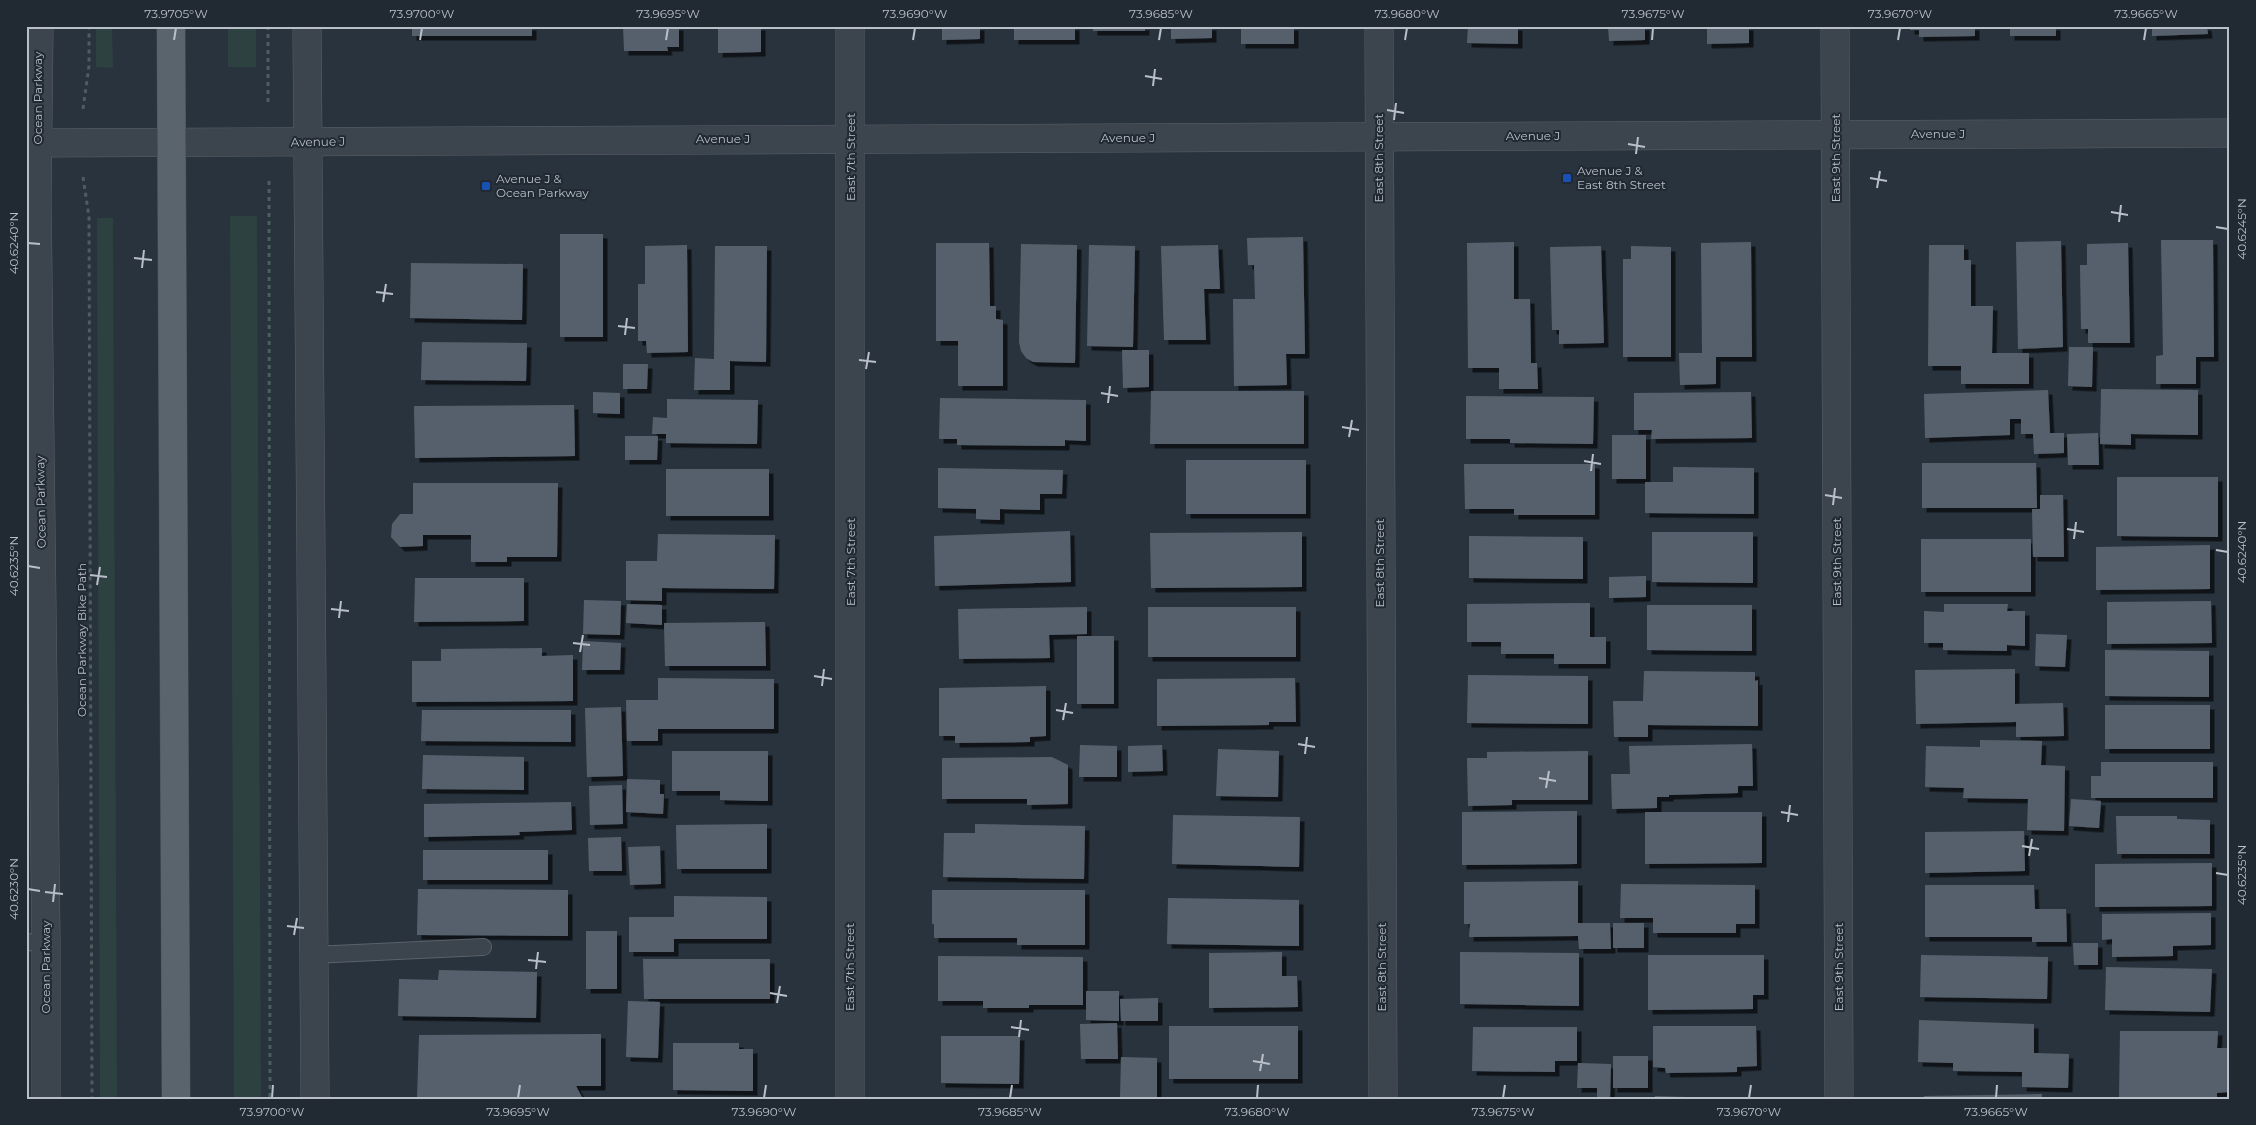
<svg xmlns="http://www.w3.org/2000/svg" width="2256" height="1125" viewBox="0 0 2256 1125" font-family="Montserrat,sans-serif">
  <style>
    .green { fill: #2d4140 }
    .building { fill: #56616c; filter: url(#shadow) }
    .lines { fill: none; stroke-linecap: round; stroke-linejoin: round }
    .lane-casing { stroke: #5a626b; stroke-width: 18 }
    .street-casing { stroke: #5a626b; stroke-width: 29 }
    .primary-casing { stroke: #485059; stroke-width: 29 }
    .path { stroke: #4c5e5f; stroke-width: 3; stroke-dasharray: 4 4; stroke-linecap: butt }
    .lane { stroke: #3c444d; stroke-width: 16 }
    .street { stroke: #3c444d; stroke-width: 28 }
    .primary { stroke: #5a646d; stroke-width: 28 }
    .ticks { fill: none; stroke: #b8bfc8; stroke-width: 2 }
    .transit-dot { fill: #1a4fb4; stroke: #212932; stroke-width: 2 }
    .labels { text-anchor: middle; stroke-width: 4; stroke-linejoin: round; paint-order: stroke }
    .street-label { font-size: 12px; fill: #b8bfc8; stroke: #212932 }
    .poi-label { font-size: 12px; fill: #b8bfc8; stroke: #212932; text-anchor: start }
    .neatline { fill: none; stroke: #b8bfc8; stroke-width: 2 }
    .ticks-label { font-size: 12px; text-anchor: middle; fill: #b8bfc8 }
  </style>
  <defs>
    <filter id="shadow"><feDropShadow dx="4.5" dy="4.5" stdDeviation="0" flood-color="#0009"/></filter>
  </defs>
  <rect width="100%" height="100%" fill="#28333d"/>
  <g class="green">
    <polygon points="96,26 112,26 113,68 96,67"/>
    <rect x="228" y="26" width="28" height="41"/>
    <polygon points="230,216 257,216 261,1099 234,1099"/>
    <polygon points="97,218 113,218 117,1099 100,1099"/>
  </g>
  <g class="building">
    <rect x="412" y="26" width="120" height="10"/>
    <polygon points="623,26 679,26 679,47 667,47 668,51 624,51"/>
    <polygon points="718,26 761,26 761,52 718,53"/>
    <polygon points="942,26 980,26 980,39 942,40"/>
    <rect x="1014" y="26" width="61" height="14"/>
    <rect x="1093" y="26" width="52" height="5"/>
    <polygon points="1171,26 1212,26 1212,38 1171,39"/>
    <rect x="1241" y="26" width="53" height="18"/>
    <polygon points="1468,26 1518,26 1518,44 1467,43"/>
    <polygon points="1608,26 1645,26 1645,40 1609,41"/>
    <polygon points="1707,26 1749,26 1749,43 1707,44"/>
    <polygon points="1910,26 1975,26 1975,36 1919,37 1919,30 1910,30"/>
    <rect x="2010" y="26" width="46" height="10"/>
    <polygon points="2152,26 2207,26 2208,34 2152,36"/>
    <rect x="560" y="234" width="43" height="103"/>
    <polygon points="1303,237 1305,354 1286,354 1287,385 1234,386 1233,299 1255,299 1254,265 1248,265 1247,238"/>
    <polygon points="2161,240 2213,240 2214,357 2196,357 2196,384 2156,384 2156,356 2163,355"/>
    <polygon points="2061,241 2063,347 2018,349 2016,242"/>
    <polygon points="1514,242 1514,299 1530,299 1531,363 1537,363 1538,389 1499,389 1499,368 1468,368 1467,243"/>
    <polygon points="1751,242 1752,357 1716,357 1716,384 1680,385 1679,353 1702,353 1701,243"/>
    <polygon points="936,243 989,243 990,306 996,306 996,319 1003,320 1003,386 958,386 958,341 936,341"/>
    <polygon points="2128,243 2130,343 2088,343 2088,329 2081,329 2080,265 2087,265 2087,244"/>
    <polygon points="1021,244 1077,245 1075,363 1033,362 1026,358 1021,351 1019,342"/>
    <polygon points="687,245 688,352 647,353 646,341 638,341 638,284 645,284 645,246"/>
    <polygon points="1089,245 1135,246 1133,347 1087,346"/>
    <polygon points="1218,245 1220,289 1204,289 1206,340 1164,340 1161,246"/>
    <polygon points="1929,245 1964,245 1964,260 1971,260 1971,306 1993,306 1992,353 2029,353 2029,384 1961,384 1961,366 1928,366"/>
    <polygon points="715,246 767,246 766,362 730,361 730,390 694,390 695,358 714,359"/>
    <polygon points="1601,246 1604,343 1559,344 1559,330 1552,330 1550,247"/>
    <polygon points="1631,246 1671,247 1671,357 1623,357 1623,259 1631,259"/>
    <polygon points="411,263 523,264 522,320 410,318"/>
    <polygon points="422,342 527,343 526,381 421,380"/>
    <polygon points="2069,347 2093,347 2092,387 2068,386"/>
    <polygon points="1122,350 1149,350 1149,387 1123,388"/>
    <polygon points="623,364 648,364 647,389 623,389"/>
    <polygon points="2101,389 2198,390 2198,435 2131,434 2131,445 2100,444"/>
    <polygon points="2048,390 2050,433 2064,433 2064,453 2034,454 2033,434 2021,434 2021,419 2010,419 2010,435 1925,438 1924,394"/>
    <polygon points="1151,391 1304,391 1304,444 1150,444"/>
    <polygon points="593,392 620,393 620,414 593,413"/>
    <polygon points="1751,392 1752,438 1651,439 1652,430 1634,430 1634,393"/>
    <polygon points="1466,396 1594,397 1593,444 1510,443 1510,439 1466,439"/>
    <polygon points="940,398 1086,400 1086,441 1065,440 1065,446 957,445 957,439 939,439"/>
    <polygon points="667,399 758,400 757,444 666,443 666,434 652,434 653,417 667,418"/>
    <polygon points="574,405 575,456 415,458 414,406"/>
    <polygon points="2098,433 2099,465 2068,465 2067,434"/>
    <rect x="1612" y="435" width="34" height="44"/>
    <polygon points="625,436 658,436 657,460 625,460"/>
    <rect x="1186" y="460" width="120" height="54"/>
    <polygon points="1922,463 2036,463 2037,508 1922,508"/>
    <polygon points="1464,464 1595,464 1595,515 1514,515 1514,509 1465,509"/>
    <polygon points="1673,467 1754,468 1754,514 1645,513 1645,482 1673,482"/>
    <polygon points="938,468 1063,470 1062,494 1040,494 1040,510 1000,509 1000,520 976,519 976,509 938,508"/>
    <rect x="666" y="469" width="103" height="47"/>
    <polygon points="2117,477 2218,477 2218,537 2117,536"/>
    <polygon points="413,483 558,483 557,557 507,557 507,562 471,562 471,535 423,535 423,546 400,547 391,537 392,524 400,514 413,514"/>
    <polygon points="2040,495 2063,495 2064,557 2033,557 2032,509 2040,509"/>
    <polygon points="1070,531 1071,582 935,586 934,536"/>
    <polygon points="1302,532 1302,587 1151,588 1150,533"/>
    <polygon points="1652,532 1753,532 1753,583 1652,582"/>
    <polygon points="658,534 775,535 774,589 662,588 662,601 626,600 626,561 657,561"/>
    <polygon points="1469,536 1583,537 1583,579 1469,578"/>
    <rect x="1921" y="539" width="110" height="53"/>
    <polygon points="2210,545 2210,589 2096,590 2096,547"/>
    <polygon points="1646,576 1646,597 1609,598 1609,577"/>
    <polygon points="415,578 524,578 524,621 414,622"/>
    <polygon points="584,600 621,601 620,635 583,634"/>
    <polygon points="2211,601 2212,643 2107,644 2107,602"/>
    <polygon points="1590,603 1590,637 1606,637 1606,664 1554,664 1554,654 1501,654 1501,642 1467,642 1467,604"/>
    <polygon points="627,604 662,605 662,625 626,623"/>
    <polygon points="1944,604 2008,604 2007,611 2025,611 2025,646 2007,645 2007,651 1943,650 1943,643 1924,643 1924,611 1944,612"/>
    <polygon points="1647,605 1752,605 1752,651 1647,650"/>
    <polygon points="1087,607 1087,634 1049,635 1050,658 959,659 958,609"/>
    <rect x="1148" y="607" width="148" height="50"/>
    <polygon points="765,622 766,666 665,666 664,623"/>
    <polygon points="2036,634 2067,635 2065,667 2035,666"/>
    <rect x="1077" y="636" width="37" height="68"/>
    <polygon points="583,641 621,643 620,670 582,670"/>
    <polygon points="542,648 542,656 573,655 573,701 412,702 412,661 441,661 441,649"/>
    <polygon points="2105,650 2209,651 2209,697 2105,696"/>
    <polygon points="2015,669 2015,704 2063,703 2064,736 2016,737 2016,722 1916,724 1915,670"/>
    <polygon points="1644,671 1755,672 1755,681 1758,680 1758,726 1648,725 1648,737 1614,737 1613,701 1643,701"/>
    <polygon points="1468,675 1588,676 1588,724 1467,723"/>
    <polygon points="658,678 774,679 774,729 658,729 658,741 627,741 626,700 658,700"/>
    <polygon points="1295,678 1296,722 1269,722 1269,725 1157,726 1157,679"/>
    <polygon points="1046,686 1046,736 1030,737 1030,742 955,743 955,736 939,736 939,688"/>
    <rect x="2105" y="705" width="105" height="44"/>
    <polygon points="621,707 623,776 587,777 585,708"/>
    <polygon points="422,710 571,710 571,742 421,741"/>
    <polygon points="1980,740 2042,741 2041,765 2065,766 2064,831 2027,830 2028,799 1963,798 1964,788 1925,787 1926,746 1980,747"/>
    <polygon points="1752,744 1753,786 1738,786 1738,793 1669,795 1669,797 1657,797 1657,808 1612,809 1611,774 1630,774 1629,746"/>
    <polygon points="1080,745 1117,746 1117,777 1079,777"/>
    <polygon points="1162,745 1163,771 1128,772 1128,746"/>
    <polygon points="1218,749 1279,751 1278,797 1216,796"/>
    <polygon points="672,751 768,751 768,801 720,800 720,791 672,791"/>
    <polygon points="1588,751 1588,800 1512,800 1512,805 1468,806 1467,758 1487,758 1487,752"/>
    <polygon points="423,755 524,757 524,790 422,789"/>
    <polygon points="1052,757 1068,765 1068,804 1027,805 1027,799 942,799 942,758"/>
    <polygon points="2101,762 2213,762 2213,798 2091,798 2091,776 2101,776"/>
    <polygon points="627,779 660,780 660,794 664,794 663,814 626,812"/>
    <polygon points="622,785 623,824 590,825 589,786"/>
    <polygon points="2071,799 2101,801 2099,828 2069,826"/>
    <polygon points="571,802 572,830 519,832 520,835 424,837 424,804"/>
    <polygon points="1577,811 1577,864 1462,865 1462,812"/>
    <polygon points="1645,812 1762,812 1762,863 1645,864"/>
    <polygon points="1173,815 1300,817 1299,867 1172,864"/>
    <polygon points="2116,816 2177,816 2177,819 2210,820 2210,854 2117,854"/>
    <polygon points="767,824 767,869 677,869 676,825"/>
    <polygon points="975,824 1085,826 1084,879 943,877 944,833 975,833"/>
    <polygon points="2024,831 2025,871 1925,873 1925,832"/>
    <polygon points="621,837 622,871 589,871 588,838"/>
    <polygon points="660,846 661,884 630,885 628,847"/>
    <rect x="423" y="850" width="125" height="30"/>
    <polygon points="2212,863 2212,906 2095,907 2095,864"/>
    <polygon points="1578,881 1578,923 1610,923 1611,949 1579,949 1578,936 1469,937 1470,924 1464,924 1464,882"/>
    <polygon points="1621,884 1755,885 1755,924 1736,924 1736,933 1653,933 1653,918 1620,918"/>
    <polygon points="1925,885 2034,885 2035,909 2066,909 2067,942 2032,942 2032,937 1925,937"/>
    <polygon points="418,889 568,890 568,936 417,935"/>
    <polygon points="932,890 1085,890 1085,945 1017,945 1017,938 934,938 934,924 932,924"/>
    <polygon points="674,896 767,897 767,939 674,939 674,952 629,952 629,917 674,917"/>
    <polygon points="1168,898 1299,900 1299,946 1167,944"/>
    <polygon points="2211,913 2211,945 2173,946 2173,956 2112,957 2112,939 2102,940 2102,914"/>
    <rect x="1613" y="923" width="31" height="25"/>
    <rect x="586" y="931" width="31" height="58"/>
    <polygon points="2073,943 2098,943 2098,965 2074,965"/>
    <polygon points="1282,952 1282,976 1297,976 1298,1007 1209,1008 1209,953"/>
    <polygon points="1460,952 1579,953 1579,1006 1460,1004"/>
    <polygon points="1648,955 1764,955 1764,995 1753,995 1753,1009 1648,1010"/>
    <polygon points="1921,955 2048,957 2047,999 1920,997"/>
    <polygon points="938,956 1083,957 1083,1005 1029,1005 1029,1008 983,1008 983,1001 938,1001"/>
    <polygon points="643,959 770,959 770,999 644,999"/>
    <polygon points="2106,967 2212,969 2210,1012 2105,1010"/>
    <polygon points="439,970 537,972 536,1018 398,1016 399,979 438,980"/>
    <polygon points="1086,991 1119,991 1119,1021 1086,1020"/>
    <polygon points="1158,998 1158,1021 1121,1021 1120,999"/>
    <polygon points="628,1001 660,1002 658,1058 626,1057"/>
    <polygon points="1919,1020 2034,1024 2034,1053 2069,1054 2068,1088 2022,1087 2022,1072 1953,1071 1953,1063 1918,1062"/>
    <polygon points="1117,1023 1118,1059 1081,1059 1080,1024"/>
    <rect x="1169" y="1026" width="129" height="53"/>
    <polygon points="1653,1026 1756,1026 1757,1066 1737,1067 1737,1072 1666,1073 1665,1068 1653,1067"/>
    <polygon points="1473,1027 1577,1027 1577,1061 1555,1061 1555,1072 1472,1071"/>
    <polygon points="2120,1031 2218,1031 2217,1048 2229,1048 2228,1092 2217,1093 2217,1099 2119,1099"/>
    <polygon points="601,1034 601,1086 576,1086 583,1099 417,1099 419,1035"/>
    <polygon points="941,1036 1020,1036 1019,1084 941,1083"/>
    <polygon points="673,1043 739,1043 739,1049 753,1049 753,1091 673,1090"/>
    <rect x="1613" y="1056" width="35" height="32"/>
    <polygon points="1121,1057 1157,1058 1157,1099 1120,1099"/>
    <polygon points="1578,1063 1611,1064 1610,1099 1597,1099 1597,1088 1577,1088"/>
    <polygon points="2042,1094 2042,1099 1924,1099 1924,1096"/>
    <polygon points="1655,1096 1686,1097 1686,1099 1655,1099"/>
  </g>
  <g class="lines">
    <g class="lane-casing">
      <g id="lane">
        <polyline points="26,942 46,943"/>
        <polyline points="313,955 483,947"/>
      </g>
    </g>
    <g class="street-casing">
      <g id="street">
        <polyline points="39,26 37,199 46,943 46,1099"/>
        <polyline points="307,26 315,1099"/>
        <polyline points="850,26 850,1099"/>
        <polyline points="1379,26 1383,1099"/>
        <polyline points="1835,26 1839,1099"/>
        <polyline points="26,143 2230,133"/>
      </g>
    </g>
    <g class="primary-casing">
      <polyline id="primary" points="171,26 176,1099"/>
    </g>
    <g class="path">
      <polyline points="268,26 268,102"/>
      <polyline points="83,109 89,66 89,26"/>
      <polyline points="83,177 89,217 92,1099"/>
      <polyline points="269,181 270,1099"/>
    </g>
    <use href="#lane" class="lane"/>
    <use href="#street" class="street"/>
    <use href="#primary" class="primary"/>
  </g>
  <path class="ticks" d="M 174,40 L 176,28M 420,40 L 422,28M 666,40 L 668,28M 913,40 L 915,28M 1159,40 L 1161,28M 1405,40 L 1407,28M 1652,40 L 1653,28M 1898,40 L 1900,28M 2144,40 L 2146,28M 1145,76 L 1162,79M 1153,86 L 1155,69M 1387,110 L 1404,113M 1394,120 L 1396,103M 1628,144 L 1645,147M 1636,154 L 1638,137M 1870,178 L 1887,181M 1877,188 L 1880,171M 2111,212 L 2128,215M 2119,222 L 2121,205M 2216,227 L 2228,229M 28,243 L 40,244M 134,258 L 152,260M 142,268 L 144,250M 376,292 L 393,294M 383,302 L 386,284M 618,326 L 635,328M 625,335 L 627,318M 859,360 L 876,362M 866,369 L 869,352M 1101,393 L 1118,396M 1108,403 L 1110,386M 1342,427 L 1359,430M 1349,437 L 1352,420M 1584,461 L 1601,464M 1591,471 L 1593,454M 1825,495 L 1842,498M 1833,505 L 1835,488M 2067,529 L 2084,532M 2074,539 L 2076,522M 2216,550 L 2228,552M 28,566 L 40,568M 90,575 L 107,577M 97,585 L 100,567M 331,609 L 349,611M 339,618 L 341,601M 573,643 L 590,645M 580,652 L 583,635M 814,676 L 832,679M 822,686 L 824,669M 1056,710 L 1073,713M 1063,720 L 1066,703M 1298,744 L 1315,747M 1305,754 L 1307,737M 1539,778 L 1556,781M 1546,788 L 1549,771M 1781,812 L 1798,815M 1788,822 L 1790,805M 2022,846 L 2039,849M 2029,856 L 2032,839M 2216,873 L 2228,875M 28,889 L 40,891M 45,892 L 63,894M 53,902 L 55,884M 287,926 L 304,928M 294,935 L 297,918M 528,960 L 546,962M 536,969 L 538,952M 770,993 L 787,996M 777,1003 L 780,986M 1011,1027 L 1029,1030M 1019,1037 L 1021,1020M 1253,1061 L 1270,1064M 1260,1071 L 1263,1054M 272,1098 L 273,1085M 518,1098 L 520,1085M 764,1098 L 766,1085M 1010,1098 L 1012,1085M 1257,1098 L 1258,1085M 1503,1098 L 1505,1085M 1749,1098 L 1751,1085M 1996,1098 L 1997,1085"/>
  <g class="transit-dot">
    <rect x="1562" y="173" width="10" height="10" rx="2.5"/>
    <rect x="481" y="181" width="10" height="10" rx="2.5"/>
  </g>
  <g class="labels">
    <g class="street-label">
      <text transform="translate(38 98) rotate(-90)" y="4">Ocean Parkway</text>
      <text x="1938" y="138">Avenue J</text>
      <text x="1533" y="140">Avenue J</text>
      <text x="1128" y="142">Avenue J</text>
      <text x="723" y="143">Avenue J</text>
      <text transform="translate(318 142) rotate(-1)" y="4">Avenue J</text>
      <text transform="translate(851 157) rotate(-90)" y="4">East 7th Street</text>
      <text transform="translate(1379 158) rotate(-90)" y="4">East 8th Street</text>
      <text transform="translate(1836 158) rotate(-90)" y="4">East 9th Street</text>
      <text transform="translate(41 502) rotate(-91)" y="4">Ocean Parkway</text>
      <text transform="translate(851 562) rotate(-90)" y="4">East 7th Street</text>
      <text transform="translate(1837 562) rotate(-90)" y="4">East 9th Street</text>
      <text transform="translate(1380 563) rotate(-90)" y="4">East 8th Street</text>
      <text transform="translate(82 640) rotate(-90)" y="4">Ocean Parkway Bike Path</text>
      <text transform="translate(46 967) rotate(-90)" y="4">Ocean Parkway</text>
      <text transform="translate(850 967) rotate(-90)" y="4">East 7th Street</text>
      <text transform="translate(1382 967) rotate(-90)" y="4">East 8th Street</text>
      <text transform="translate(1839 967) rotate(-90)" y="4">East 9th Street</text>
    </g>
    <g class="poi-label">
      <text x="1577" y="175">Avenue J &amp;<tspan x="1577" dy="14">East 8th Street</tspan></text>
      <text x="496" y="183">Avenue J &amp;<tspan x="496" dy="14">Ocean Parkway</tspan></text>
    </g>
  </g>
  <rect width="2256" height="1125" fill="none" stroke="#212932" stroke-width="55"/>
  <rect x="28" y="28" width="2200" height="1070" class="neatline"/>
  <g class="ticks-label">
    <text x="176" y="18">73.9705°W</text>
    <text x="422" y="18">73.9700°W</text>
    <text x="668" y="18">73.9695°W</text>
    <text x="915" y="18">73.9690°W</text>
    <text x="1161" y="18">73.9685°W</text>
    <text x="1407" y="18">73.9680°W</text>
    <text x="1653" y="18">73.9675°W</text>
    <text x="1900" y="18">73.9670°W</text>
    <text x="2146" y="18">73.9665°W</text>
    <text transform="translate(2242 229) rotate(-90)" y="4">40.6245°N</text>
    <text transform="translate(14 243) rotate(-90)" y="4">40.6240°N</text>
    <text transform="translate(2242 552) rotate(-90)" y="4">40.6240°N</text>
    <text transform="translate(14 566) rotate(-90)" y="4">40.6235°N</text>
    <text transform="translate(2242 875) rotate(-90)" y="4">40.6235°N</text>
    <text transform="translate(14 889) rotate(-90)" y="4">40.6230°N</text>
    <text x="272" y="1116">73.9700°W</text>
    <text x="518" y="1116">73.9695°W</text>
    <text x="764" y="1116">73.9690°W</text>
    <text x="1010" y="1116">73.9685°W</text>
    <text x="1257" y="1116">73.9680°W</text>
    <text x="1503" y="1116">73.9675°W</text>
    <text x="1749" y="1116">73.9670°W</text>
    <text x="1996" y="1116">73.9665°W</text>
  </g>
</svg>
